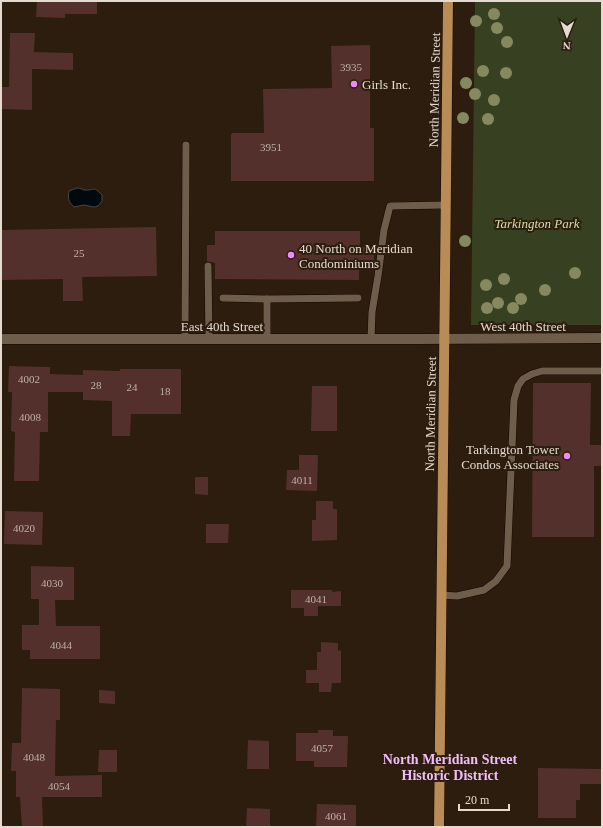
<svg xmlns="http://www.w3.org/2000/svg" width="603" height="828" viewBox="0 0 603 828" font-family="Georgia,serif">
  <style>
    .green { fill: #374021 }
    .water { fill: #00090e; stroke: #454848 }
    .building { fill: #53302b }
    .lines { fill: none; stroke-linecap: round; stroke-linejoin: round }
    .service-casing { stroke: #140700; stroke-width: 8 }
    .minor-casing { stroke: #140700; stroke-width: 11 }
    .primary-casing { stroke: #140700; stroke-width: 11 }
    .service { stroke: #6f5d4c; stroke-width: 7 }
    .minor { stroke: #6f5d4c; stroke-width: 10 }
    .primary { stroke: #b98b57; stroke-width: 10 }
    .tree { fill: #868960 }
    .poi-dot { fill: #ea8dfc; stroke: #2c1d0e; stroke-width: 1.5 }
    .labels { text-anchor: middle; stroke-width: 4; stroke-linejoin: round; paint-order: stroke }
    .number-label { font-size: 11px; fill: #c0b0a7 }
    .poi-label { font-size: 13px; fill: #e5dad0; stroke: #2c1d0e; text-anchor: start }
    .street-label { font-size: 13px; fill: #e5dad0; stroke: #2c1d0e }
    .park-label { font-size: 13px; font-style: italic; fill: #cfe1a4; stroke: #2c1d0e }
    .neighbourhood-label { font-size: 14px; font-weight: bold; fill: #f0bdfa; stroke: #2c1d0e }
  </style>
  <rect width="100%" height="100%" fill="#2c1d0e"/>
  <polygon class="green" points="475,1 602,1 602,325 471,325"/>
  <path class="water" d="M 77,188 C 80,188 82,189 84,190 C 95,191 92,185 102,195 L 102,201 L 98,206 L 94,207 L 84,205 L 74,207 C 68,201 68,199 69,191 Z"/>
  <g class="building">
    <polygon points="37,1 97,1 97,14 65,14 65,18 36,17"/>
    <polygon points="10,33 35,33 34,52 73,53 73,70 32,69 32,110 1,109 1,87 9,87"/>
    <polygon points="370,45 370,128 374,128 374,181 231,181 231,134 232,134 232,133 264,133 263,89 332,88 331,46"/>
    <polygon points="156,227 157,276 82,277 83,301 63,301 63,279 1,280 1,230"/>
    <polygon points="215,231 360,231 360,247 374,247 374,268 359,268 359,280 215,279 215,263 207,261 207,245 215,245"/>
    <polygon points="9,366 50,367 50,374 83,375 83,370 120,371 120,369 181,369 181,414 131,414 130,436 112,436 112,401 83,400 83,392 48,392 48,432 40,432 39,481 14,481 15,432 11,431 12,392 8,392"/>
    <polygon points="533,383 591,383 590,445 602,445 602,466 594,466 594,537 532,537"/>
    <polygon points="312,386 337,386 337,431 311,431"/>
    <polygon points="299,455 318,455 317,491 286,490 287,470 299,470"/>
    <polygon points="195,477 208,477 208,495 195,494"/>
    <polygon points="316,501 333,501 333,509 337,509 337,540 312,541 312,520 316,520"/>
    <polygon points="5,511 43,512 42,545 4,544"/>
    <polygon points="206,524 229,524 228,543 206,543"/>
    <polygon points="31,566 74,567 74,600 55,600 56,626 100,626 100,659 30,659 30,650 22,650 22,625 39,625 39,599 31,599"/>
    <polygon points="291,590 332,590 332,592 341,591 341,606 318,606 318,616 304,616 304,608 291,608"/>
    <polygon points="321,642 338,643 338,651 341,650 341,683 332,683 331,692 319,692 319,683 306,683 306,670 317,670 317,652 321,652"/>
    <polygon points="22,688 60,689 60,720 56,720 55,776 102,775 102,797 42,797 43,827 22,827 20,797 16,797 16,771 11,771 12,743 21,743"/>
    <polygon points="99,690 115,691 115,704 99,703"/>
    <polygon points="318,730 333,730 333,736 348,736 347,767 314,767 314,761 296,761 296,733 318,733"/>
    <polygon points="248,740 269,741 269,769 247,769"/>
    <polygon points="99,750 117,750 117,772 98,772"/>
    <polygon points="538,768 602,769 602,784 580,784 580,800 576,800 576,818 538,818"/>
    <polygon points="317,804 356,805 356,827 316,827"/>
    <polygon points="247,808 270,809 270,827 246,827"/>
  </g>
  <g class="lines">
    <g class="service-casing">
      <g id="service">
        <polyline points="208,266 209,339"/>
        <polyline points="223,298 267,299 358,298"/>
        <polyline points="185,339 186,145"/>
        <polyline points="267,339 267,299"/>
        <polyline points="371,339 372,312 378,276 384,230 390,206 445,205"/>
        <polyline points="441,595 457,596 484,590 496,581 507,566 514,400 518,386 523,379 532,374 542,371 602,371"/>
      </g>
    </g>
    <g class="minor-casing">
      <polyline id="minor" points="1,339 414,339 602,338"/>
    </g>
    <g class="primary-casing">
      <polyline id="primary" points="439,827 448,1"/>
    </g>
    <use href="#service" class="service"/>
    <use href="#minor" class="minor"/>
    <use href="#primary" class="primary"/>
  </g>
  <g class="tree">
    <circle cx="494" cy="14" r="6"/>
    <circle cx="476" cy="21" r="6"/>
    <circle cx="497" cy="28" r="6"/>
    <circle cx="507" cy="42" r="6"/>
    <circle cx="483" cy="71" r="6"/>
    <circle cx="506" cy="73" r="6"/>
    <circle cx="466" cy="83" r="6"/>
    <circle cx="475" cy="94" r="6"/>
    <circle cx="494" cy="100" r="6"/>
    <circle cx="463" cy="118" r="6"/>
    <circle cx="488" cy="119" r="6"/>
    <circle cx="465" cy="241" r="6"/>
    <circle cx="575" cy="273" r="6"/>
    <circle cx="504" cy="279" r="6"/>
    <circle cx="486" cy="285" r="6"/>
    <circle cx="545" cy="290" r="6"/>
    <circle cx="521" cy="299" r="6"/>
    <circle cx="498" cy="303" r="6"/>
    <circle cx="487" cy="308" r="6"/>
    <circle cx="513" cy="308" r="6"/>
  </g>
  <g class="poi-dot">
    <circle cx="354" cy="84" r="4"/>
    <circle cx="291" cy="255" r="4"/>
    <circle cx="567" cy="456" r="4"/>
  </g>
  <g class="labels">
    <g class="number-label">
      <text x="351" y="71">3935</text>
      <text x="271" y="151">3951</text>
      <text x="79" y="257">25</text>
      <text x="29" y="383">4002</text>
      <text x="96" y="389">28</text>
      <text x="132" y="391">24</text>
      <text x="165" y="395">18</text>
      <text x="30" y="421">4008</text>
      <text x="302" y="484">4011</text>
      <text x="24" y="532">4020</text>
      <text x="52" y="587">4030</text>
      <text x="316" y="603">4041</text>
      <text x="61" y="649">4044</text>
      <text x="322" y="752">4057</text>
      <text x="34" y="761">4048</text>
      <text x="59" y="790">4054</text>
      <text x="336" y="820">4061</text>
    </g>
    <g class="poi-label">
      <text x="362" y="89">Girls Inc.</text>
      <text x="299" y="253">40 North on Meridian<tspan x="299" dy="15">Condominiums</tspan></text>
      <text x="559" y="454" text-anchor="end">Tarkington Tower<tspan x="559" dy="15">Condos Associates</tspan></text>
    </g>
    <g class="street-label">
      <text transform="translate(434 90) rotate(-89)" y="5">North Meridian Street</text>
      <text x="222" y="331">East 40th Street</text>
      <text x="523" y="331">West 40th Street</text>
      <text transform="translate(430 414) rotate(-89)" y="5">North Meridian Street</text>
    </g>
    <g class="park-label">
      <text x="537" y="228">Tarkington Park</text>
    </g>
    <g class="neighbourhood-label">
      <text x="450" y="764">North Meridian Street<tspan x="450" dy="16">Historic District</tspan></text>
    </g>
  </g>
  <rect width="603" height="828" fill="none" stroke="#e5dad0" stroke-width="4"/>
  <g transform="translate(567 36) rotate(181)" stroke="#2c1d0e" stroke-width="3" paint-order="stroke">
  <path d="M0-3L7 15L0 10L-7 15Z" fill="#e5dad0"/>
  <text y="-6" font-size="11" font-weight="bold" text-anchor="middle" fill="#e5dad0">N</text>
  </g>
  <path d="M459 804v6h50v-6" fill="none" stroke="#e5dad0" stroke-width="2"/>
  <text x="465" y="804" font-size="12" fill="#e5dad0" stroke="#2c1d0e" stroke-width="3" paint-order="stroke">20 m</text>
</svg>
